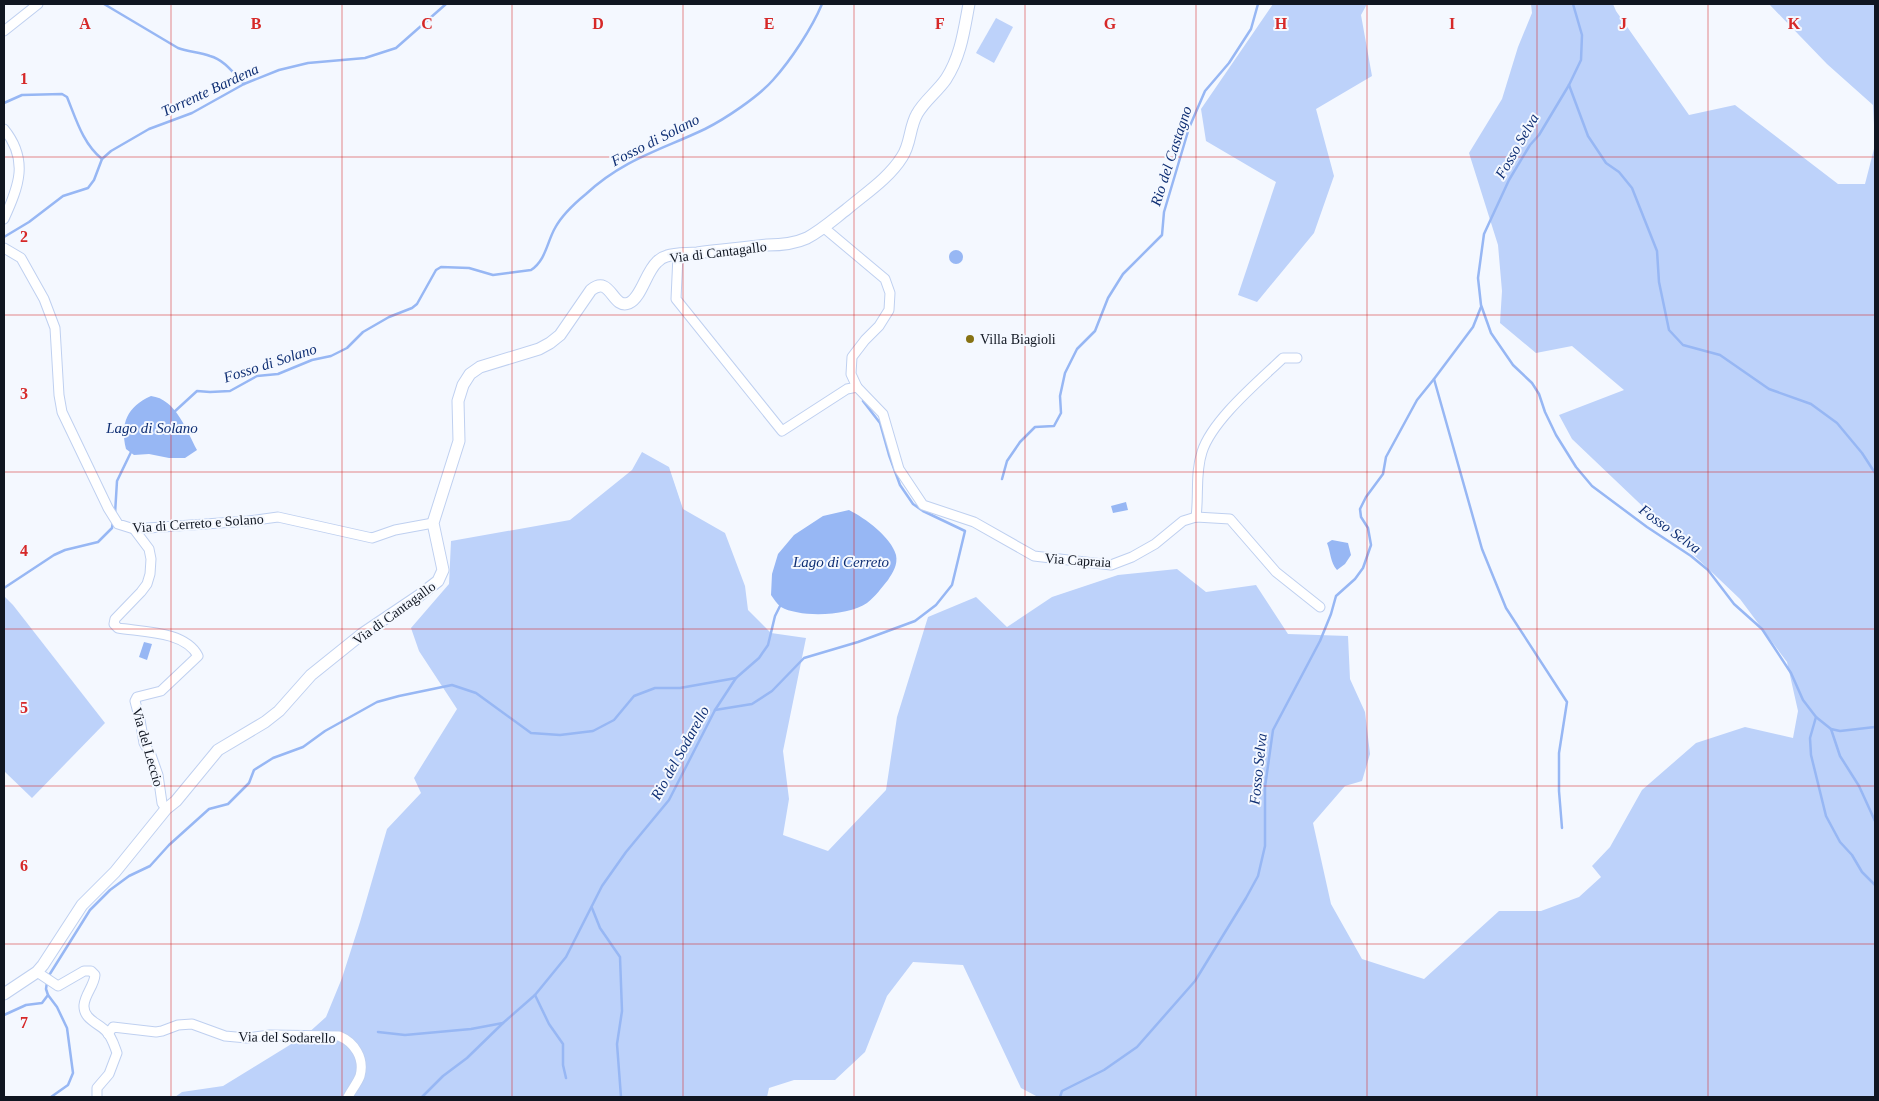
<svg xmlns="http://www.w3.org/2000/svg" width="1879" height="1101" viewBox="0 0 1879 1101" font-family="Georgia,serif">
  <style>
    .green { fill: #bdd2fa }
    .water { fill: #97b7f4 }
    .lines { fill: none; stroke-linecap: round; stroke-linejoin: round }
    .stream { stroke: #97b7f4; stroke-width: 2.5 }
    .minor-casing { stroke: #bfd0f0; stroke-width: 11 }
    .tertiary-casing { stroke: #bfd0f0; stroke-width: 13 }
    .minor { stroke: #fff; stroke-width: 9 }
    .tertiary { stroke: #fff; stroke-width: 11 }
    .grid { fill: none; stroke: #d62828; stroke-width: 1; stroke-opacity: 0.55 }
    .poi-dot { fill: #877213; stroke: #f4f8ff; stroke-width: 2 }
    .labels { text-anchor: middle; stroke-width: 4; stroke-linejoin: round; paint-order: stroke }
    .street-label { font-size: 14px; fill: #101621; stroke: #f4f8ff }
    .poi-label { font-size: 14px; fill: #101621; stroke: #f4f8ff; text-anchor: start }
    .water-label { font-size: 15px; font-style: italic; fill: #0f2f74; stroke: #f4f8ff }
    .grid-label { font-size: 16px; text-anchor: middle; font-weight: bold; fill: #d62828; stroke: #f4f8ff; stroke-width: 4; stroke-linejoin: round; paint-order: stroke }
  </style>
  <rect width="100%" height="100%" fill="#f4f8ff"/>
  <g class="green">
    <polygon points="1273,4 1367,4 1361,15 1372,76 1316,109 1334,176 1314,233 1257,302 1238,295 1276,182 1206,141 1201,109"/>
    <polygon points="1531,4 1613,4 1616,11 1689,115 1735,105 1838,184 1865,184 1875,145 1873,105 1827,64 1769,4 1875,4 1875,1097 1038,1097 1021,1088 963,965 913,962 887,996 865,1052 835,1080 794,1080 769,1088 767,1097 175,1097 182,1092 223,1086 306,1035 326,1017 342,978 360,922 387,829 421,793 414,778 457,709 419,651 411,628 449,584 451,541 570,520 632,470 642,452 669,467 683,509 725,533 745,586 748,610 771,633 806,638 783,751 789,799 783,835 828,851 886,790 897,717 928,617 976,597 1007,627 1052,597 1118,575 1177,569 1206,592 1256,585 1288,634 1348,636 1350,679 1365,712 1370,754 1362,781 1345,786 1313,823 1331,904 1362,959 1424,979 1499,911 1541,911 1579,897 1601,877 1592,866 1610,847 1642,790 1696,743 1745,727 1793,738 1798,711 1787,662 1740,599 1572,439 1559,415 1624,390 1572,346 1536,353 1500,323 1502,291 1498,245 1469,153 1502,99 1518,47 1532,13"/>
    <polygon points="996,18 1013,27 994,63 976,53"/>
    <polygon points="4,596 13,605 105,723 32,798 4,771"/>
  </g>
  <g class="water">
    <circle cx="956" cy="257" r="7"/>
    <path d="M 151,396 C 176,399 186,430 197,450 L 185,458 L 169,458 L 149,454 L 134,455 L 126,449 C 120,423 127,407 151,396 Z"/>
    <polygon points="1126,502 1128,510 1113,513 1111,506"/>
    <path d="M 849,510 C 865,518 891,537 896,555 C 898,565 893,572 888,580 C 882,587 875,597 867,603 C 849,616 800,618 781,607 C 777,604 774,599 771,595 L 772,574 L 778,554 L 794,535 L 823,516 Z"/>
    <path d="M 1332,540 L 1348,543 L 1351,555 L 1345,564 L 1337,570 C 1330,562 1331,553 1327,543 Z"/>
    <polygon points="144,642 152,644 147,660 139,657"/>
  </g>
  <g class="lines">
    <g class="stream">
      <path d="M 104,4 L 178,48 C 189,52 200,52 210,56 C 225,60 234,74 244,84"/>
      <polyline points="1573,4 1582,35 1581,60 1569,85 1539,135 1530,145 1509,180 1484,234 1478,278 1481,305 1491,333 1513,365 1532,383 1539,394 1545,412 1556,435 1576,467 1592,486 1647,527 1691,556 1708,570 1734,604 1762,629 1791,673 1803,700 1816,717 1831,729 1840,731 1875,727"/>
      <polyline points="1569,85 1588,136 1606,163 1619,172 1632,188 1657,251 1659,282 1669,330 1683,345 1720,355 1769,389 1811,404 1837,423 1862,453 1875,473"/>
      <path d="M 4,103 L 22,95 L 62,94 L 67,97 C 76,119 83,144 102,159"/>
      <polyline points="4,237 29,222 63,196 88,188 94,180 102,159 111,151 149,129 192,113 244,84 279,70 308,63 365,58 396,48 446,4"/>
      <polyline points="1481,307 1473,327 1434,379 1482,549 1506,608 1567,702 1559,753 1559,791 1562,828"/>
      <path d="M 173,413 L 197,391 L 210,392 L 230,391 L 257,376 L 278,374 L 312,360 L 331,356 L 347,348 L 363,332 L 389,317 L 412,308 L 417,304 L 436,270 L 441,267 L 469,268 L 493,275 L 531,270 C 546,260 547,242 555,228 C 562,215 575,203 586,194 C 624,159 661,150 705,129 C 725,119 758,97 773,80 C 791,60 812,28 822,4"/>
      <polyline points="1002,479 1007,461 1020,442 1035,427 1054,426 1061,413 1060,396 1065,373 1077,349 1095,331 1108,298 1123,274 1162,235 1164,212 1189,128 1205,91 1229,63 1251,29 1258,4"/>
      <polyline points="115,514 117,481 132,450"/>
      <polyline points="4,588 54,555 65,550 98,542 112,528 113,521"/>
      <polyline points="715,710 752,704 772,691 804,658 858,642 915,621 936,605 952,585 965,531 923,511 913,504 900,485 889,455 880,423 863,401"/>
      <polyline points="1816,717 1810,738 1811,755 1826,816 1840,842 1852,855 1862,872 1875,885"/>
      <polyline points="1831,729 1840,756 1859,786 1875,821"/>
      <polyline points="592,908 600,928 620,957 622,1011 617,1044 621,1097"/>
      <polyline points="48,977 90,910 110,890 129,876 150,866 169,845 209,809 228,804 249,783 254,770 273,758 303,747 325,731 377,702 399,696 452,685 476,693 531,733 560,735 593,731 614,720 634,696 655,688 680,688 736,678"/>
      <polyline points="48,995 57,1007 67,1028 73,1073 68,1085 51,1097"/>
      <polyline points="535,995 549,1024 563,1044 563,1065 566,1078"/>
      <polyline points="4,1015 26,1005 42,1003 48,995 46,989 47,982"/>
      <polyline points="378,1032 405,1035 471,1029 503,1023"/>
      <polyline points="422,1097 443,1076 467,1058 503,1023 535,995 566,957 602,886 626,852 669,800 715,710 736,678 759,658 768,645 775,616 780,606"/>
      <polyline points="1060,1097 1062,1091 1104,1070 1137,1047 1195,981 1246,898 1258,876 1265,846 1265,787 1273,730 1320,641 1331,614 1336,596 1355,579 1363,568 1371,545 1368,528 1361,517 1360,509 1366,497 1383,474 1386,457 1417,400 1434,379"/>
    </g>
    <g class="minor-casing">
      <g id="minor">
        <polyline points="4,31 38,4"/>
        <path d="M 4,129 C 29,160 19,186 4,219"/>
        <polyline points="823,227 885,279 890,293 889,310 879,326 865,340 852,357 851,374 857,387 883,414 899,469 923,505 974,522 1034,556 1111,565 1132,557 1155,544 1183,521 1196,517 1230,519 1276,572 1320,607"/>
        <polyline points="4,248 21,258 44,299 55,328 59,395 62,412 108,508 118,524 134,529 248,521 278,517 372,538 395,530 433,523"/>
        <polyline points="678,255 676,299 782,431 847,389 857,387"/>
        <path d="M 1196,517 C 1199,495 1195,473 1202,452 C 1212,420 1259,381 1283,358 L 1297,358"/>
        <path d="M 134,529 L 149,549 L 151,559 L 150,574 L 147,584 L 141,592 L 115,619 L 114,624 L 118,628 C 143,632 185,631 198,656 L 161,691 L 137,697 L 135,701 L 140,720 L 144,743 L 151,755 L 158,775 L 162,803 L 166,809"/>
        <path d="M 37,972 L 58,986 L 84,971 L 91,971 L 95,975 C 94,986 85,994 84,1005 C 83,1019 98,1023 106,1031 C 112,1037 114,1045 117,1053 L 109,1074 L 97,1088 L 97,1097"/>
        <path d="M 108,1034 L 113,1027 L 156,1032 L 162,1031 L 178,1025 L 192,1024 L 225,1036 L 247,1038 L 270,1035 L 339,1036 C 354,1042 365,1058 360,1076 C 358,1082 351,1091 348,1097"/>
      </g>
    </g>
    <g class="tertiary-casing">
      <path id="tertiary" d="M 4,994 L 37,972 L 43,965 L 82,905 L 115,872 L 166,809 L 176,801 L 218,750 L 265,722 L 279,711 L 311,675 L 362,634 L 420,595 L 438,581 L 443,570 L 433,523 L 459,441 L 458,401 L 463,385 L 470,374 L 480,367 L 539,349 L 550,343 L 560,335 L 591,290 C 611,274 612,310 629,303 C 641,298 646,272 657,262 C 659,260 663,257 667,256 C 676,253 687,254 697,253 C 720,250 743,248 767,245 C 781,245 794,244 807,238 C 822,230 834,219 847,209 C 866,193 889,178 902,157 C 911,144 909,128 917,114 C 924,101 937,92 946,79 C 961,56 964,30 969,4"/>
    </g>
    <use href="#minor" class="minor"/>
    <use href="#tertiary" class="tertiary"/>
  </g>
  <path class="grid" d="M 171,4 L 171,1097M 342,4 L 342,1097M 512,4 L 512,1097M 683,4 L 683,1097M 854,4 L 854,1097M 1025,4 L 1025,1097M 1196,4 L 1196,1097M 1367,4 L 1367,1097M 1537,4 L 1537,1097M 1708,4 L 1708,1097M 4,157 L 1875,157M 4,315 L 1875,315M 4,472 L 1875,472M 4,629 L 1875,629M 4,786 L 1875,786M 4,944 L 1875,944"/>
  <circle class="poi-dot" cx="970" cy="339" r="5"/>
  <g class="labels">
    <g class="street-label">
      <text transform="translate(718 252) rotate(-7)" y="5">Via di Cantagallo</text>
      <text transform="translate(198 523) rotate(-4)" y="5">Via di Cerreto e Solano</text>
      <text transform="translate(1078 560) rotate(4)" y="5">Via Capraia</text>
      <text transform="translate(394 613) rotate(-36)" y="5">Via di Cantagallo</text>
      <text transform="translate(148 747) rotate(74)" y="5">Via del Leccio</text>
      <text transform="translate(287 1037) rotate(1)" y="5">Via del Sodarello</text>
    </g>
    <g class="poi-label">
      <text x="980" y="344">Villa Biagioli</text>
    </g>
    <g class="water-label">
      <text transform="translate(210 90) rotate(-25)" y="5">Torrente Bardena</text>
      <text transform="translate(655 140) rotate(-27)" y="5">Fosso di Solano</text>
      <text transform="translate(1517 146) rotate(-60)" y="5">Fosso Selva</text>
      <text transform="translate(1171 156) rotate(-72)" y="5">Rio del Castagno</text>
      <text transform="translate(270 363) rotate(-18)" y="5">Fosso di Solano</text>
      <text x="152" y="433">Lago di Solano</text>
      <text transform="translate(1670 529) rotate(36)" y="5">Fosso Selva</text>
      <text x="841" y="567">Lago di Cerreto</text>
      <text transform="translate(680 753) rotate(-61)" y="5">Rio del Sodarello</text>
      <text transform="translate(1258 769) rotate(-84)" y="5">Fosso Selva</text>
    </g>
  </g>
  <g class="grid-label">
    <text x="85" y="29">A</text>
    <text x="256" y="29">B</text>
    <text x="427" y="29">C</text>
    <text x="598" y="29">D</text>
    <text x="769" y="29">E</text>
    <text x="940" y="29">F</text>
    <text x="1110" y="29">G</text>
    <text x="1281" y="29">H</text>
    <text x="1452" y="29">I</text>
    <text x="1623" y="29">J</text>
    <text x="1794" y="29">K</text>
    <text x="24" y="84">1</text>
    <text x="24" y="242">2</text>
    <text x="24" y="399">3</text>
    <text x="24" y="556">4</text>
    <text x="24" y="713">5</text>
    <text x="24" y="871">6</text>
    <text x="24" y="1028">7</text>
  </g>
  <rect width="1879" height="1101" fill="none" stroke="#101621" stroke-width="10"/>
</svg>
